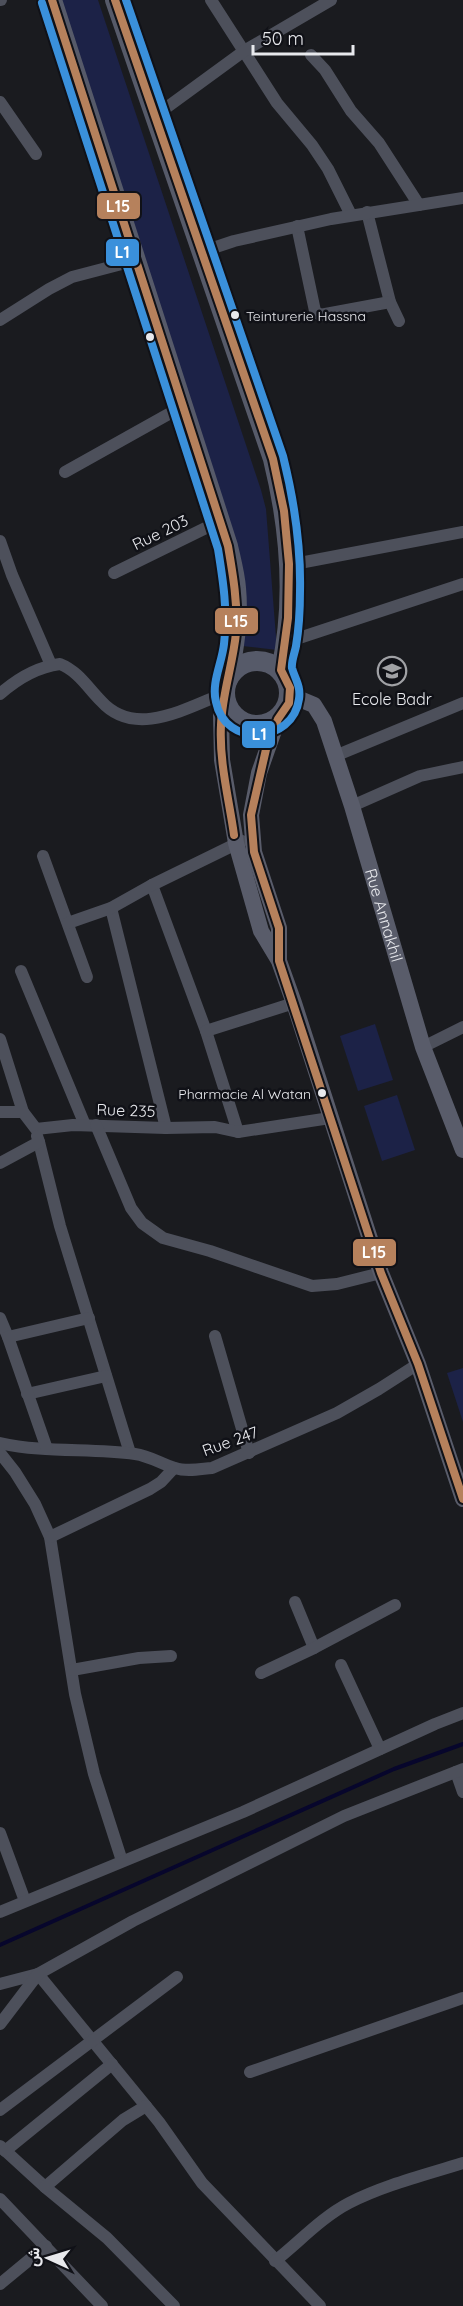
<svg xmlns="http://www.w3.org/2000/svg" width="463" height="2306" viewBox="0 0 463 2306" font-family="Quicksand,Vazirmatn,sans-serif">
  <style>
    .green { fill: #1c2247 }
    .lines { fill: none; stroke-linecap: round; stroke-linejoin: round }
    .stream { stroke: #07062c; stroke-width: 4 }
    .street { stroke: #4d505b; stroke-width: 12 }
    .secondary { stroke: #595c6a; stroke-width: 16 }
    .primary { stroke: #565a69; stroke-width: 20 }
    .bus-1-casing { stroke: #101117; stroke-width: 12 }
    .bus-2-casing { stroke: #101117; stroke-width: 12 }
    .bus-1 { stroke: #b6815c; stroke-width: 8 }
    .bus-2 { stroke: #3a90db; stroke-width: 8 }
    .bus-dot { fill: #e8e9ed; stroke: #101117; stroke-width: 2 }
    .labels { text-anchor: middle; stroke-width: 5; stroke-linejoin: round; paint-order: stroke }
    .bus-label { font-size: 14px; fill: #e8e9ed; stroke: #101117; text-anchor: start }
    .street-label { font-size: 16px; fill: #e8e9ed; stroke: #101117 }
    .poi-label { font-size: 16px; fill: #e8e9ed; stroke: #101117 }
    .line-badge { stroke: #101117; stroke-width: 2 }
    .badge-label { font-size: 16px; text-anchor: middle; font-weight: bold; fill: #fff }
  </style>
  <rect width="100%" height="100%" fill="#1a1b1f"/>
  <g class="green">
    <polygon points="57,0 98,0 261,490 266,509 277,650 242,646 242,595"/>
    <polygon points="375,1024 393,1080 358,1091 340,1036"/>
    <polygon points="397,1095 415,1150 382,1161 364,1106"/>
    <polygon points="463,1368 463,1422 447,1373"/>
  </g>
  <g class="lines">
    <polyline class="stream" points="0,1945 394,1769 463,1744"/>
    <g class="street">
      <polyline points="0,0 1,0"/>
      <polyline points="211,0 277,103 312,145 328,169 351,215"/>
      <polyline points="311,55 325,70 351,111 379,143 419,205"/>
      <polyline points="0,102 36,154"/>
      <polyline points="155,116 244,51 331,0"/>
      <polyline points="367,212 390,302 399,321"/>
      <polyline points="297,226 315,311 320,315 390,302"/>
      <polyline points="201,252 234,241 331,219 463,198"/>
      <polyline points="0,320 49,289 72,277 137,260"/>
      <polyline points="65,472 183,406"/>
      <polyline points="0,541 12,575 51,665"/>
      <polyline points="289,565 463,532"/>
      <polyline points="114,573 222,520"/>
      <polyline points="287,642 463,584"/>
      <path d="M 0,694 C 17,679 37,667 60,664 C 78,671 88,688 101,701 C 135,739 186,708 225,693"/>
      <polyline points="335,756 463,703"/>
      <polyline points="352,806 420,776 463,767"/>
      <polyline points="43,856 87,977"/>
      <polyline points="152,885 206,1031 238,1132"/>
      <polyline points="111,908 166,1128"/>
      <polyline points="68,923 111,908 152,885 242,841"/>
      <polyline points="21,971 85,1125"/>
      <polyline points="206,1031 294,1003"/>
      <polyline points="0,1039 23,1112"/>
      <polyline points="423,1047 463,1027"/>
      <polyline points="0,1112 23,1112 36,1129 73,1125 166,1128 215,1127 238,1132 330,1118"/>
      <polyline points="96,1125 131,1208 142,1223 163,1238 210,1251 312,1286 337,1284 381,1273"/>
      <polyline points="39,1142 60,1226 130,1453"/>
      <polyline points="0,1163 39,1142 37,1136"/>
      <polyline points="0,1318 8,1337"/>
      <polyline points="215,1336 249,1453"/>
      <polyline points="27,1394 106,1376"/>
      <path d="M 0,1443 C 44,1453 90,1448 135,1454 C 150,1456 161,1464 175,1468 C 187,1472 200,1469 212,1468 L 337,1413 L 379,1389 L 418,1364"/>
      <polyline points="47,1449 8,1337 89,1318"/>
      <polyline points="0,1453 15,1472 35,1504 50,1537 75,1694 94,1774 122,1861"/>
      <polyline points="50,1537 150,1489 161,1482 174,1468"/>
      <polyline points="295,1602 314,1648"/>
      <polyline points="341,1665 380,1749"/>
      <polyline points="72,1670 139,1658 171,1656"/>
      <polyline points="261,1673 314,1648 395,1605"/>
      <polyline points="456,1772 463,1792"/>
      <polyline points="0,1833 25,1901"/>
      <polyline points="0,1912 243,1812 435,1724 463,1713"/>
      <polyline points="0,1984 38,1974 159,2122 202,2183 320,2306"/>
      <polyline points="0,2024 38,1974 133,1921 344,1816 463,1769"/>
      <polyline points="250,2072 463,1998"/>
      <polyline points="0,2110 177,1977"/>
      <polyline points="0,2146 45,2187 107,2238 174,2306"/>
      <polyline points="5,2151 112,2064"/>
      <polyline points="45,2187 123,2120 146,2106"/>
      <polyline points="0,2199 102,2306"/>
      <path d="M 275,2261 C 299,2242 322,2217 349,2203 C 384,2185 425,2175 463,2163"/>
      <polyline points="0,2284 46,2246"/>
    </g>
    <g class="secondary">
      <path id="s1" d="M 290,695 L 314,705 L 324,721 L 352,806 L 423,1047 L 463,1150"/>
      <polyline points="225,699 221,716 222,760 236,843 261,931 279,961 294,1003 381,1273 418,1364 463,1499"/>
      <polyline points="278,719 259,773 251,815 254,852 279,928 279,960"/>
    </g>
    <g class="primary">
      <path d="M 52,0 L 228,546 C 231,560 235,574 236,588 C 239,619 234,649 228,679"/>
      <path d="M 115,0 L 273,459 C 290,528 296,601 281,670"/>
      <circle cx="257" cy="693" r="32"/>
    </g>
    <g class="bus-1-casing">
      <g id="bus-1">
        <path d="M 52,0 L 228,546 C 233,575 238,604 236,633 C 233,664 222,694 221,725 C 219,762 229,799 234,835"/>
        <polyline points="115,0 273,459 284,511 289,564 288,618 281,670 290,688 289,703 278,719 267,745 251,815 254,852 279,928 279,961 381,1273 418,1364 463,1499"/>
      </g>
    </g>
    <g class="bus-2-casing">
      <path id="bus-2" d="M 42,3 L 218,549 C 223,580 228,612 224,644 C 222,663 211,683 216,702 C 225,748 293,744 299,699 C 301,686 295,679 292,668 C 291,662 295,652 296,646 C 299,628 300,609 300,591 C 301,545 294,500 283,456 L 126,0"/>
    </g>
    <use href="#bus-1" class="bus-1"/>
    <use href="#bus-2" class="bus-2"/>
  </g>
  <defs>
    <g id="school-ring" transform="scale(1.5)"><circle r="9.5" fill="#101117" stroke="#a0a1a5" stroke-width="1.5"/><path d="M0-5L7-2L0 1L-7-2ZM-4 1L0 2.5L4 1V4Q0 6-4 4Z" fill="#a0a1a5"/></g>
  </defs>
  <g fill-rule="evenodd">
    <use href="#school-ring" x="392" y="671"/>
  </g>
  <g class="bus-dot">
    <circle cx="235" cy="315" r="5"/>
    <circle cx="150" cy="337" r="5"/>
    <circle cx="322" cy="1093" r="5"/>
  </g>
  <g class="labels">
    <g class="bus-label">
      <text x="246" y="321">Teinturerie Hassna</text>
      <text x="311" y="1099" text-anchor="end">Pharmacie Al Watan</text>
    </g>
    <g class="street-label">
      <text transform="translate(160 532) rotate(-26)" y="6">Rue 203</text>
      <text dy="6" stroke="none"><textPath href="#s1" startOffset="248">Rue Annakhil</textPath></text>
      <text transform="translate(126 1110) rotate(2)" y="6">Rue 235</text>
      <text transform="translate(230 1441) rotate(-20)" y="6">Rue 247</text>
    </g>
    <g class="poi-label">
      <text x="392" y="705">Ecole Badr</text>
    </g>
  </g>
  <g class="line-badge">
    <rect x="96" y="192" width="45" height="28" rx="6" fill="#b6815c"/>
    <rect x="105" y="238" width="35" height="29" rx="6" fill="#3a90db"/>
    <rect x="214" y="607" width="45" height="28" rx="6" fill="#b6815c"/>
    <rect x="241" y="720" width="35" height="29" rx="6" fill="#3a90db"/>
    <rect x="352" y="1238" width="45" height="29" rx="6" fill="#b6815c"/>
  </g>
  <g class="badge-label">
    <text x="118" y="212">L15</text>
    <text x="122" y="258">L1</text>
    <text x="236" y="627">L15</text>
    <text x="259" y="740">L1</text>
    <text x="374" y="1258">L15</text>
  </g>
  <g transform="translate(48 2258) rotate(274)" stroke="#101117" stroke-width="4.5" paint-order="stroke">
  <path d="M0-4.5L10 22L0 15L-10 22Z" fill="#e8e9ed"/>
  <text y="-9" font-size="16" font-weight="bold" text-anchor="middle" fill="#e8e9ed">ش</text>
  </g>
  <path d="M253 45v9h100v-9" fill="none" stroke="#e8e9ed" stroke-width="3"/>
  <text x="262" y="45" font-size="18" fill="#e8e9ed" stroke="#101117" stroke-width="4.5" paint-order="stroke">50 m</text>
</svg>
